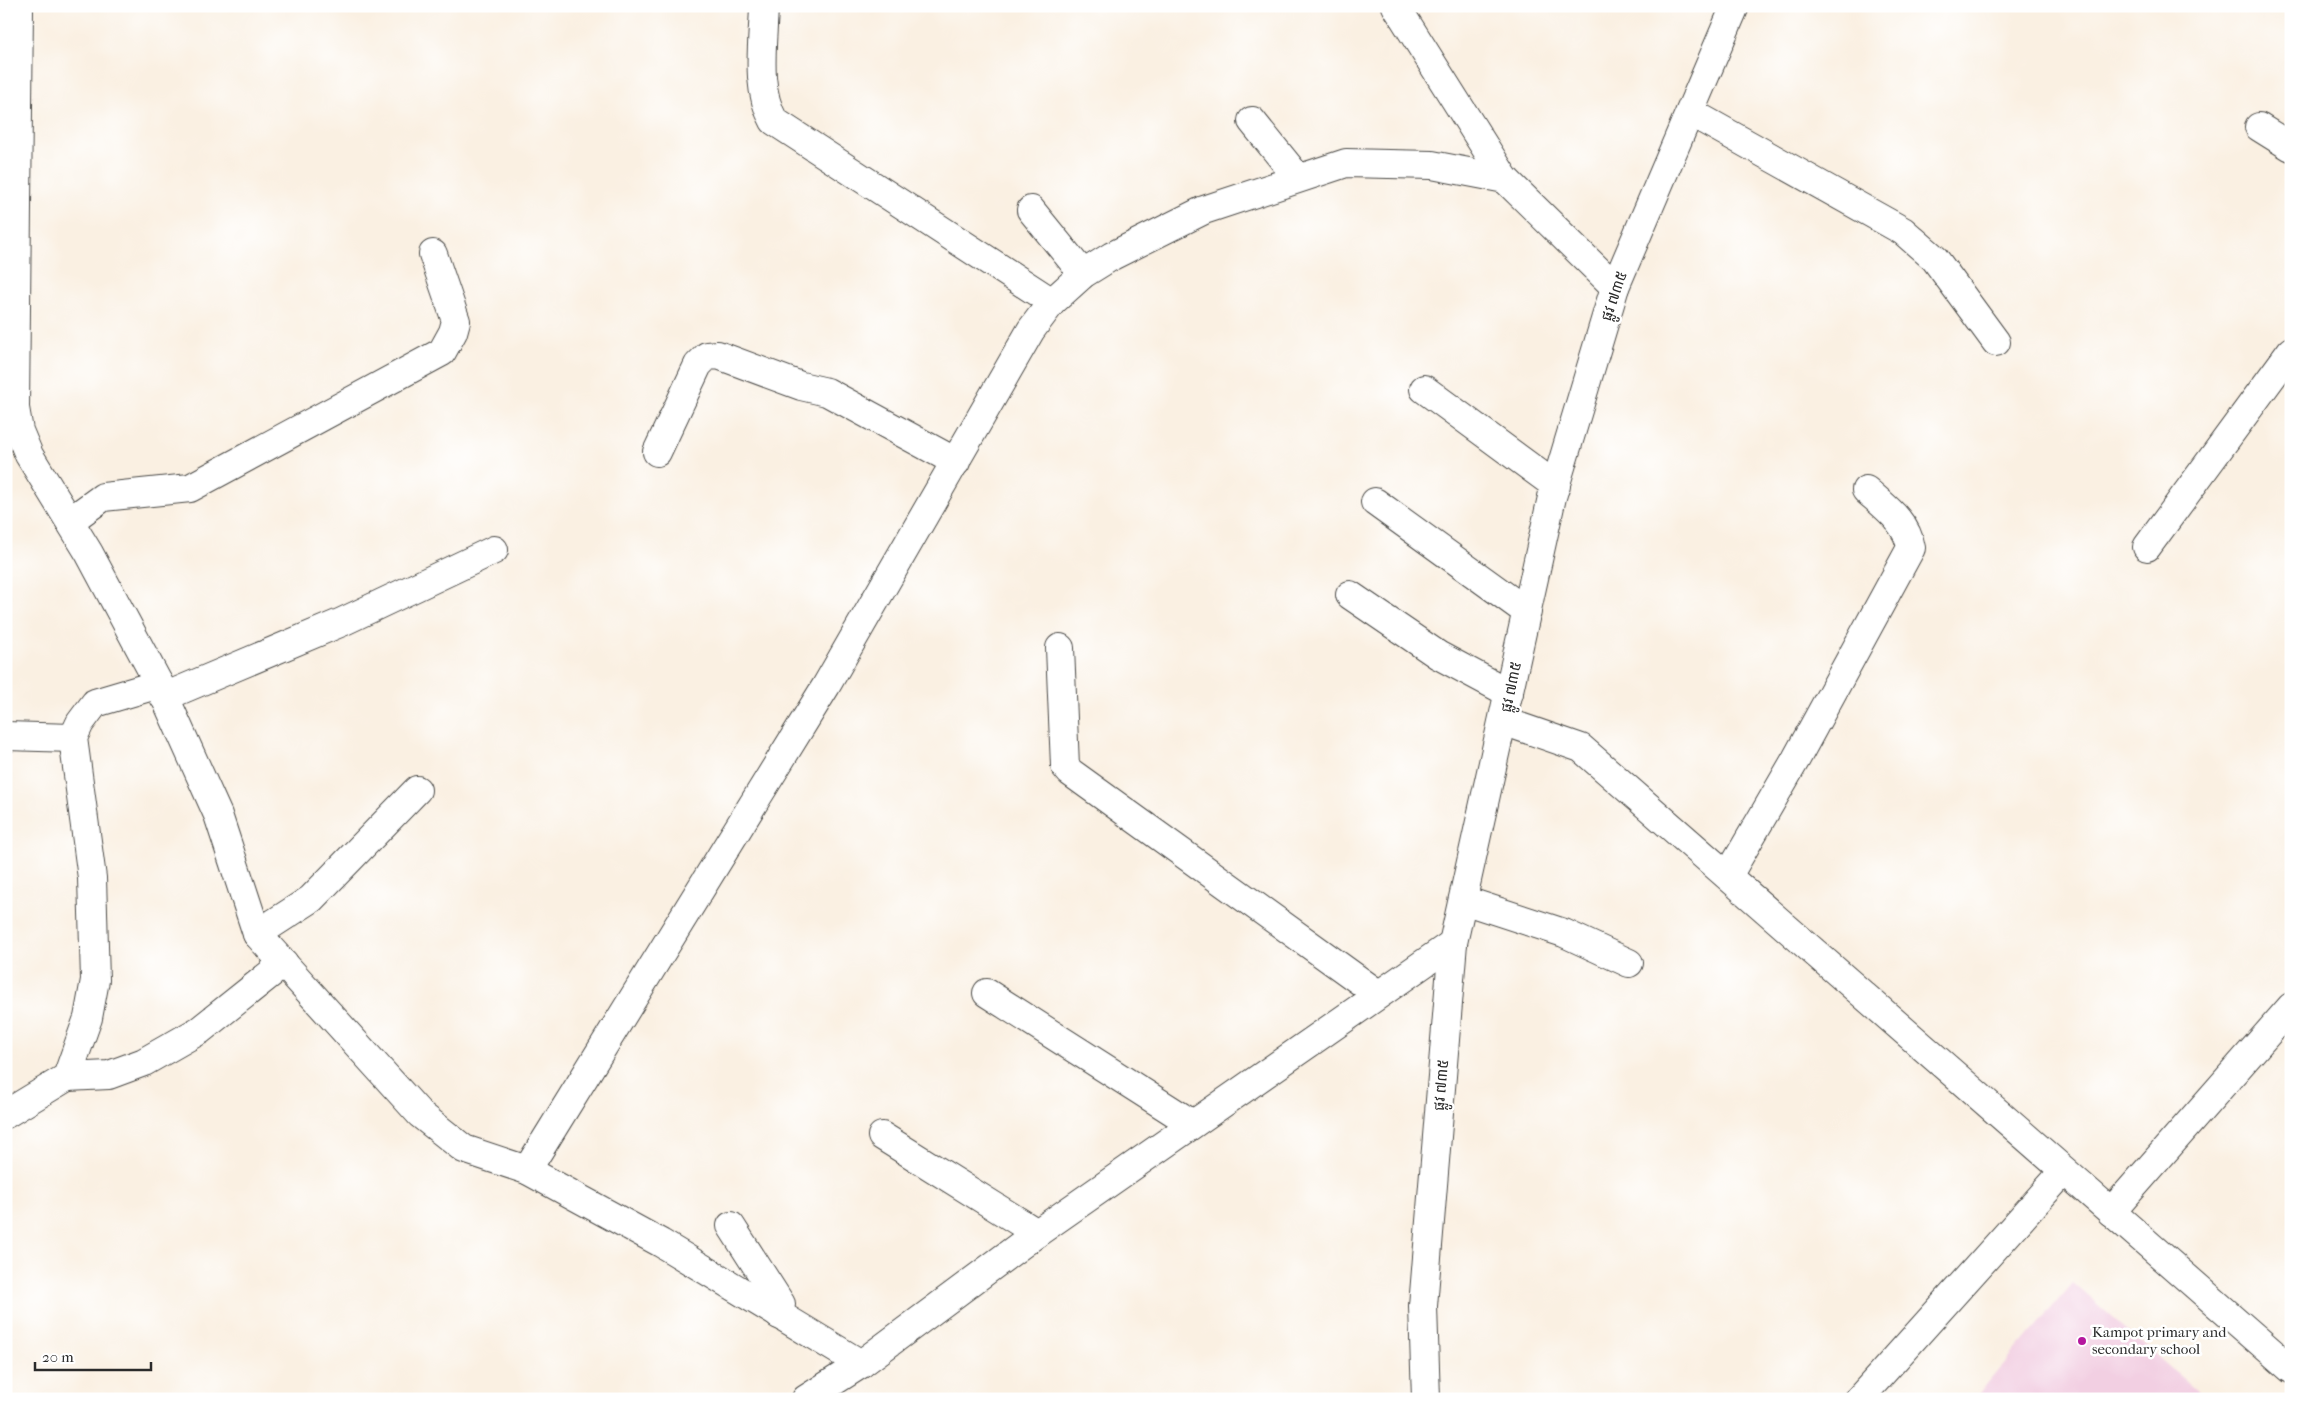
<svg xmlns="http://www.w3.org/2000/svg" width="2297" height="1405" viewBox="0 0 2297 1405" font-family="'IM FELL French Canon','Noto Sans Khmer',serif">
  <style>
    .built { fill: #f2cfe2 }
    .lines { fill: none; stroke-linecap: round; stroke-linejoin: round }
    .minor-casing { stroke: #4a4946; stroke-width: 30 }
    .minor { stroke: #fff; stroke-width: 28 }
    .poi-dot { fill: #b5179e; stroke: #fff; stroke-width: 2 }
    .labels { text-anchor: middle; stroke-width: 5; stroke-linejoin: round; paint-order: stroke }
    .street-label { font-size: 15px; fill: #2b2b2b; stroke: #fff }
    .poi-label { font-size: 15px; fill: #2b2b2b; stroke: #fff; text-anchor: start }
  </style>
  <rect width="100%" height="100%" fill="#fff"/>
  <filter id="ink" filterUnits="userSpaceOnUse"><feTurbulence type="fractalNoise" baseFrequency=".02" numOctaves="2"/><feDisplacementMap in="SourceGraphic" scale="10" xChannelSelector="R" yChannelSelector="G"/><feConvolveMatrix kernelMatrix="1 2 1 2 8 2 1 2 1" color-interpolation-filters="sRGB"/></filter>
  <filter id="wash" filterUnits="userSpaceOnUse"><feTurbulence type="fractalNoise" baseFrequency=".0096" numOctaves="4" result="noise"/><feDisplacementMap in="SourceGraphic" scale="20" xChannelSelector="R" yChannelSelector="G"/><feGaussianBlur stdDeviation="1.12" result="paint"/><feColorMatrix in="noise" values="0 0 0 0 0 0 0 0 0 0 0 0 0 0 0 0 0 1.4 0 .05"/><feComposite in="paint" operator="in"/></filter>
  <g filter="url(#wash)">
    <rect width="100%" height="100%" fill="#faf0e2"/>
    <polygon class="built" points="2073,1283 2206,1399 2207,1399 1974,1399"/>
  </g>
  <g filter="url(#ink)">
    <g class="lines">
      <g class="minor-casing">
        <g id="minor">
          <polyline points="19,6 15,408 19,431 29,455 89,553 159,684 218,815 257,934 420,1114 464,1149 527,1170 661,1243 861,1364"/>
          <path d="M 764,6 C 763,44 755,87 774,121 L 1052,302"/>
          <polyline points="1396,6 1505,179"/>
          <polyline points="1690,112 1903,231 1935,259 1996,342"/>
          <polyline points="1252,121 1298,178"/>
          <polyline points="2259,127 2291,147"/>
          <polyline points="1031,210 1083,274"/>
          <polyline points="1424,389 1556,486"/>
          <polyline points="657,452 698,365 707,356 718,355 801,386 827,392 956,462"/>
          <polyline points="1375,502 1527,612"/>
          <polyline points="70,521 103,497 190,488 442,352 453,332 456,321 433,254"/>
          <polyline points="2147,547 2291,351"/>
          <polyline points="1350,595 1438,655 1509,693"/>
          <polyline points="1060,648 1065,766 1070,772 1378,994"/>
          <polyline points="164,697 342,622 494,550"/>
          <polyline points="1503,721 1581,748 2291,1369"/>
          <polyline points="6,736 73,738"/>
          <path d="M 1728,876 L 1796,759 L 1911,548 C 1907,522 1885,507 1866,490"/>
          <polyline points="1463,900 1564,933 1629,963"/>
          <polyline points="257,934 311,899 417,790"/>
          <polyline points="987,993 1191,1123"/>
          <polyline points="67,1077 109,1075 144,1062 200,1030 284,963"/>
          <polyline points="6,1114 67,1077 88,1018 95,980 92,878 73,738 80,723 95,703 159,684"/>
          <polyline points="882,1136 1037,1233"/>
          <polyline points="527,1170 826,686 1031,330 1052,302 1083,274 1112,256 1204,210 1346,163 1432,165 1505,179 1615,287"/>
          <polyline points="2111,1212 2291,1007"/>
          <polyline points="731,1226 781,1304 779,1315"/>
          <polyline points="806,1399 861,1364 1037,1233 1453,943"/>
          <polyline points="1426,1399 1423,1306 1453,943 1552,497 1615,287 1735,6"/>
          <polyline points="1859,1399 2064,1171"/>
        </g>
      </g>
      <use href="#minor" class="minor"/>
    </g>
  </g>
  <circle class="poi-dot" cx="2082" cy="1341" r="5"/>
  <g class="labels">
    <g class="street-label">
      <text transform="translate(1614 296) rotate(-71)" y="5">ផ្លូវ ៧៣៥</text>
      <text transform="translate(1511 687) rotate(-78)" y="5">ផ្លូវ ៧៣៥</text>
      <text transform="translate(1441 1085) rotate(-85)" y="5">ផ្លូវ ៧៣៥</text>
    </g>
    <g class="poi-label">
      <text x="2092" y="1337">Kampot primary and<tspan x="2092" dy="17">secondary school</tspan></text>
    </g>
  </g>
  <rect width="2297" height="1405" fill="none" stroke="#fff" stroke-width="25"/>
  <path d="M35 1362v8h116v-8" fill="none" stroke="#2b2b2b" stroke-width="2.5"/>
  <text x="42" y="1362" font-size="15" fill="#2b2b2b" stroke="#ffffff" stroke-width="4" paint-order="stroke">20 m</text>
</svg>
